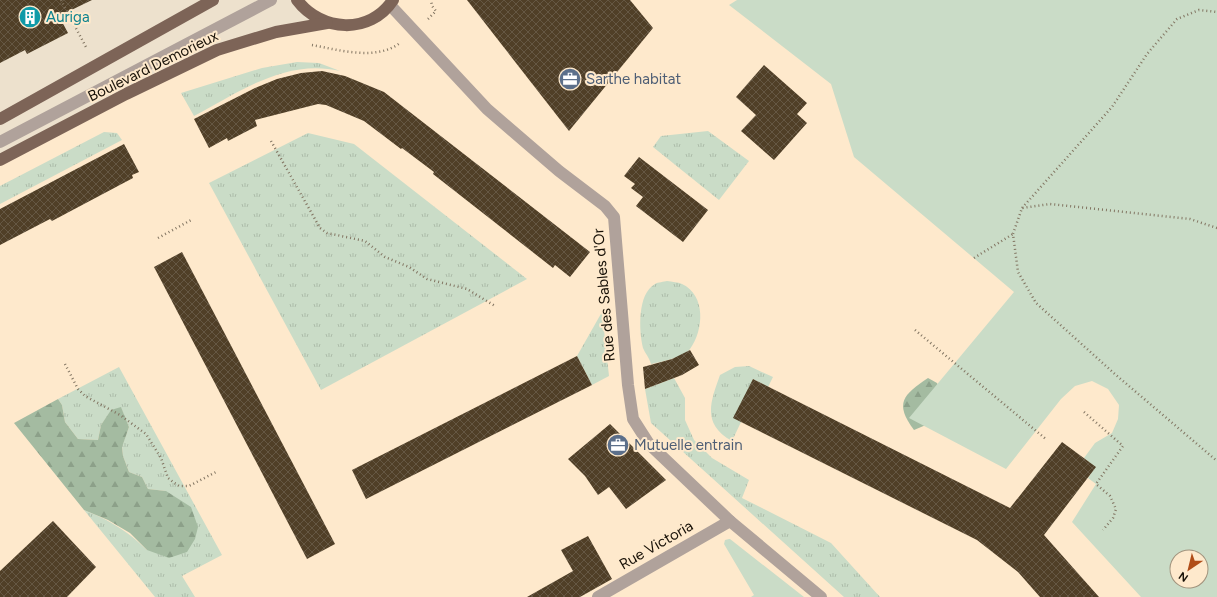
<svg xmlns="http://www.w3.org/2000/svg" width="1217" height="597" viewBox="0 0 1217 597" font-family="Figtree,sans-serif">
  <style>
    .commercial { fill: #ede1cd }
    .grass { fill: url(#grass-tufts) }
    .forest { fill: url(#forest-firs) }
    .green { fill: #cadcc7; fill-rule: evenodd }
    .building { fill: url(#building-cross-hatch) }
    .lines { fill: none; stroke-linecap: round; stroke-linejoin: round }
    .path { stroke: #827562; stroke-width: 2.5; stroke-dasharray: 1 3; stroke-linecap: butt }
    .service { stroke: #b0a29b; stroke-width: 12 }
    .minor { stroke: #b0a29b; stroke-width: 12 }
    .primary { stroke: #7d6457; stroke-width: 12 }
    .labels { text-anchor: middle; stroke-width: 4; stroke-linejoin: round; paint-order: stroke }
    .culture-label { font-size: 15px; fill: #0d838f; stroke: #fee9cc; text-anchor: start }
    .street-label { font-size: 15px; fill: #181107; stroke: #fee9cc }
    .service-label { font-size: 15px; fill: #4e5e75; stroke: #fee9cc; text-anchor: start }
  </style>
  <defs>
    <pattern id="grass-tufts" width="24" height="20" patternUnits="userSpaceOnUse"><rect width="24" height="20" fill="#cadcc7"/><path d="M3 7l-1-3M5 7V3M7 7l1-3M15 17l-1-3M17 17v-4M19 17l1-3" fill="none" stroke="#adbca9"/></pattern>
    <pattern id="forest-firs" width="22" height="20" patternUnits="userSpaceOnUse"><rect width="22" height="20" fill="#a4bba1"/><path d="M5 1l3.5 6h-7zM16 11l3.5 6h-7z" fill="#8ca089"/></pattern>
    <pattern id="building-cross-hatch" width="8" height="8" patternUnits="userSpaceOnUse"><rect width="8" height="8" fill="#503f27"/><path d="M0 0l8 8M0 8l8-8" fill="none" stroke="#655743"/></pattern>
  </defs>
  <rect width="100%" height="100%" fill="#fee9cc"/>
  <polygon class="commercial" points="0,0 297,0 318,19 217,50 0,161"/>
  <g class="grass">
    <path d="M 297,62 L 319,63 L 340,71 C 286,58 239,92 194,116 L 181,93 L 262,68 Z"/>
    <polygon points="708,131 749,161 719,200 653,147 661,136"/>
    <polygon points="104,132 117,133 122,140 0,204 0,186"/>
    <polygon points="308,133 354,144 527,279 321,390 209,183"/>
    <path d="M 667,281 C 672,282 678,282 682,284 C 706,295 704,330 690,349 C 684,357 661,362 651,364 C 649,357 645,353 643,348 C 639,331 637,294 655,284 C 658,282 664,282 667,281 Z"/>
    <polygon points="602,312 609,376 592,385 577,356"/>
    <path d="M 749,366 L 773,377 L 768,387 L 753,379 L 741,422 L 732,441 C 702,424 710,403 720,375 L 735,367 Z"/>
    <path d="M 119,367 L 222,555 L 182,576 L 195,597 L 155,597 L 84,510 C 111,521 126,530 147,550 L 166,491 L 148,489 L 142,477 L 129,472 L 123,456 L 122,446 L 129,427 L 121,408 L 111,411 L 101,425 L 98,440 L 78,439 L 65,422 L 62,405 L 58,399 Z"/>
    <polygon points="674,378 685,398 685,420 694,440 712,458 749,480 742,498 831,543 880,597 844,597 651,423 645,389"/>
  </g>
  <g class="forest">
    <path d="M 928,378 L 937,383 L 942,395 L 933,422 L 914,430 C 894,403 903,395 928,378 Z"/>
    <polygon points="58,399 62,405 65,422 78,439 98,440 101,425 111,410 121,407 129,427 122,447 123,456 129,472 142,477 148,489 166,491 191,507 198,527 195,539 187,552 169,558 147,550 130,533 108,520 84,510 14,423"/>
  </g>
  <g class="green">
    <path d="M 737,0 L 1217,0 L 1217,597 L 1141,597 L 1072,522 L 1096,484 L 1088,478 L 1095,467 L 1084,458 L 1095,443 L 1112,433 L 1118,419 L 1119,405 L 1108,389 L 1092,381 L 1075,386 L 1061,399 L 1006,469 L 909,418 L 1014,292 L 854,157 L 831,84 L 729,5 ZM 1177,557 L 1201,557 L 1201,581 L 1177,581 Z"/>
    <polygon points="729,539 730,539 804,597 751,597 754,595 724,544 725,540"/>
  </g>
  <g class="building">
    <polygon points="0,0 92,0 59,16 68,33 27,54 25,50 0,63"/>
    <polygon points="467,0 630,0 653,28 569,131"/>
    <polygon points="764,65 807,103 797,114 807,123 774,160 741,131 756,115 736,97"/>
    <polygon points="322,71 345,76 384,92 590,252 570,277 555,265 553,268 433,174 434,172 402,148 401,149 364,121 326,105 318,104 255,120 257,126 228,141 227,138 209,148 194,119 255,88 277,79 301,73"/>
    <polygon points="124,144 139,172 132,175 133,178 52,221 50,219 0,245 0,209"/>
    <polygon points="639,157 708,210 683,242 636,206 643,197 631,188 635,184 624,176"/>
    <polygon points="182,252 335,544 307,559 154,267"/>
    <polygon points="690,350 699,365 682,375 645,389 643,367 672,359"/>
    <polygon points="577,356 592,385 366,499 352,470"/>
    <polygon points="753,379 1010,508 1062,442 1096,467 1044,535 1099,597 1040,597 1018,572 977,540 733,418"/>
    <polygon points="610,424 666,480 626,509 609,487 598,495 585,476 568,459"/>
    <polygon points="53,521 96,567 67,597 0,597 0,571"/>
    <polygon points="588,536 612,579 580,597 527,597 573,571 561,550"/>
  </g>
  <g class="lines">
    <g class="path">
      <polyline points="61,0 87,49"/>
      <polyline points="428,19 436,11 432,6 431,0"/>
      <path d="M 312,45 C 339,50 376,61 400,43"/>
      <polyline points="271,141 320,228 327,233 365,241 385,257 409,267 427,279 467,289 495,306"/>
      <polyline points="1022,208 1112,107 1147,54 1177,19 1199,10 1217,12"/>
      <polyline points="1217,228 1190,219 1050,204 1022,208 1013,234 1018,272 1036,303 1116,375 1217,461"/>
      <polyline points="158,238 193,219"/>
      <polyline points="974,258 1013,234"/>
      <polyline points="915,330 1047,440"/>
      <polyline points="65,364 78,389 85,396 120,415 146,434 161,458 168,478 173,482 179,486 189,486 216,472"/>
      <polyline points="1084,412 1123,446 1096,484 1110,496 1116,509 1113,518 1103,530"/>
    </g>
    <polyline class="service" points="0,142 271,0"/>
    <g class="minor">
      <polyline points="390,5 487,109 559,171 605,206 614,217 628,385 633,419 649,444 730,521 821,597"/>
      <polyline points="598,597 730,521"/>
    </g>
    <g class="primary">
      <path d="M 297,0 C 321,32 370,35 393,0"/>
      <polyline points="0,119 213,0"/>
      <polyline points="0,160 126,94 217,50 276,32 327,23"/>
    </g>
  </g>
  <defs>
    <g id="building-disc" transform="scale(1.15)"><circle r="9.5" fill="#0f9aa8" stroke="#fee9cc"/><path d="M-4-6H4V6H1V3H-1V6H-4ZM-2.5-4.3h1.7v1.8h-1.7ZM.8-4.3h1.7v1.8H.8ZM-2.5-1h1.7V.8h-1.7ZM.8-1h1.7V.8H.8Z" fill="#fff"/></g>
    <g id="office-disc" transform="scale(1.15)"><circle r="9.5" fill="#5c6f8a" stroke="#fee9cc"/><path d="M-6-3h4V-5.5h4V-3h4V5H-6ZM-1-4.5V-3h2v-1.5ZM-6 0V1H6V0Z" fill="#fff"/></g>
  </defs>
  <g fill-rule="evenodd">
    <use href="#building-disc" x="30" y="17"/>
    <use href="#office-disc" x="570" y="79"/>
    <use href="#office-disc" x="618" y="445"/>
  </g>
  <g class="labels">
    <g class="culture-label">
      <text x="46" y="22">Auriga</text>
    </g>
    <g class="street-label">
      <text transform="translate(153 66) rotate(-26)" y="5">Boulevard Demorieux</text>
      <text transform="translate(604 295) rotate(-95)" y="5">Rue des Sables d'Or</text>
      <text transform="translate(656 545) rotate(-30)" y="5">Rue Victoria</text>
    </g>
    <g class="service-label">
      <text x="586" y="84">Sarthe habitat</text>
      <text x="634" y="450">Mutuelle entrain</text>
    </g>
  </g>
  <g transform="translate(1189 569) rotate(215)"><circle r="19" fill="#fee9cc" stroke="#a2937d"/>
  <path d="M0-3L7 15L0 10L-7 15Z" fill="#b04d18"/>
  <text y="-6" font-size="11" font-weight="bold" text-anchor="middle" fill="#181107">N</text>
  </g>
</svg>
